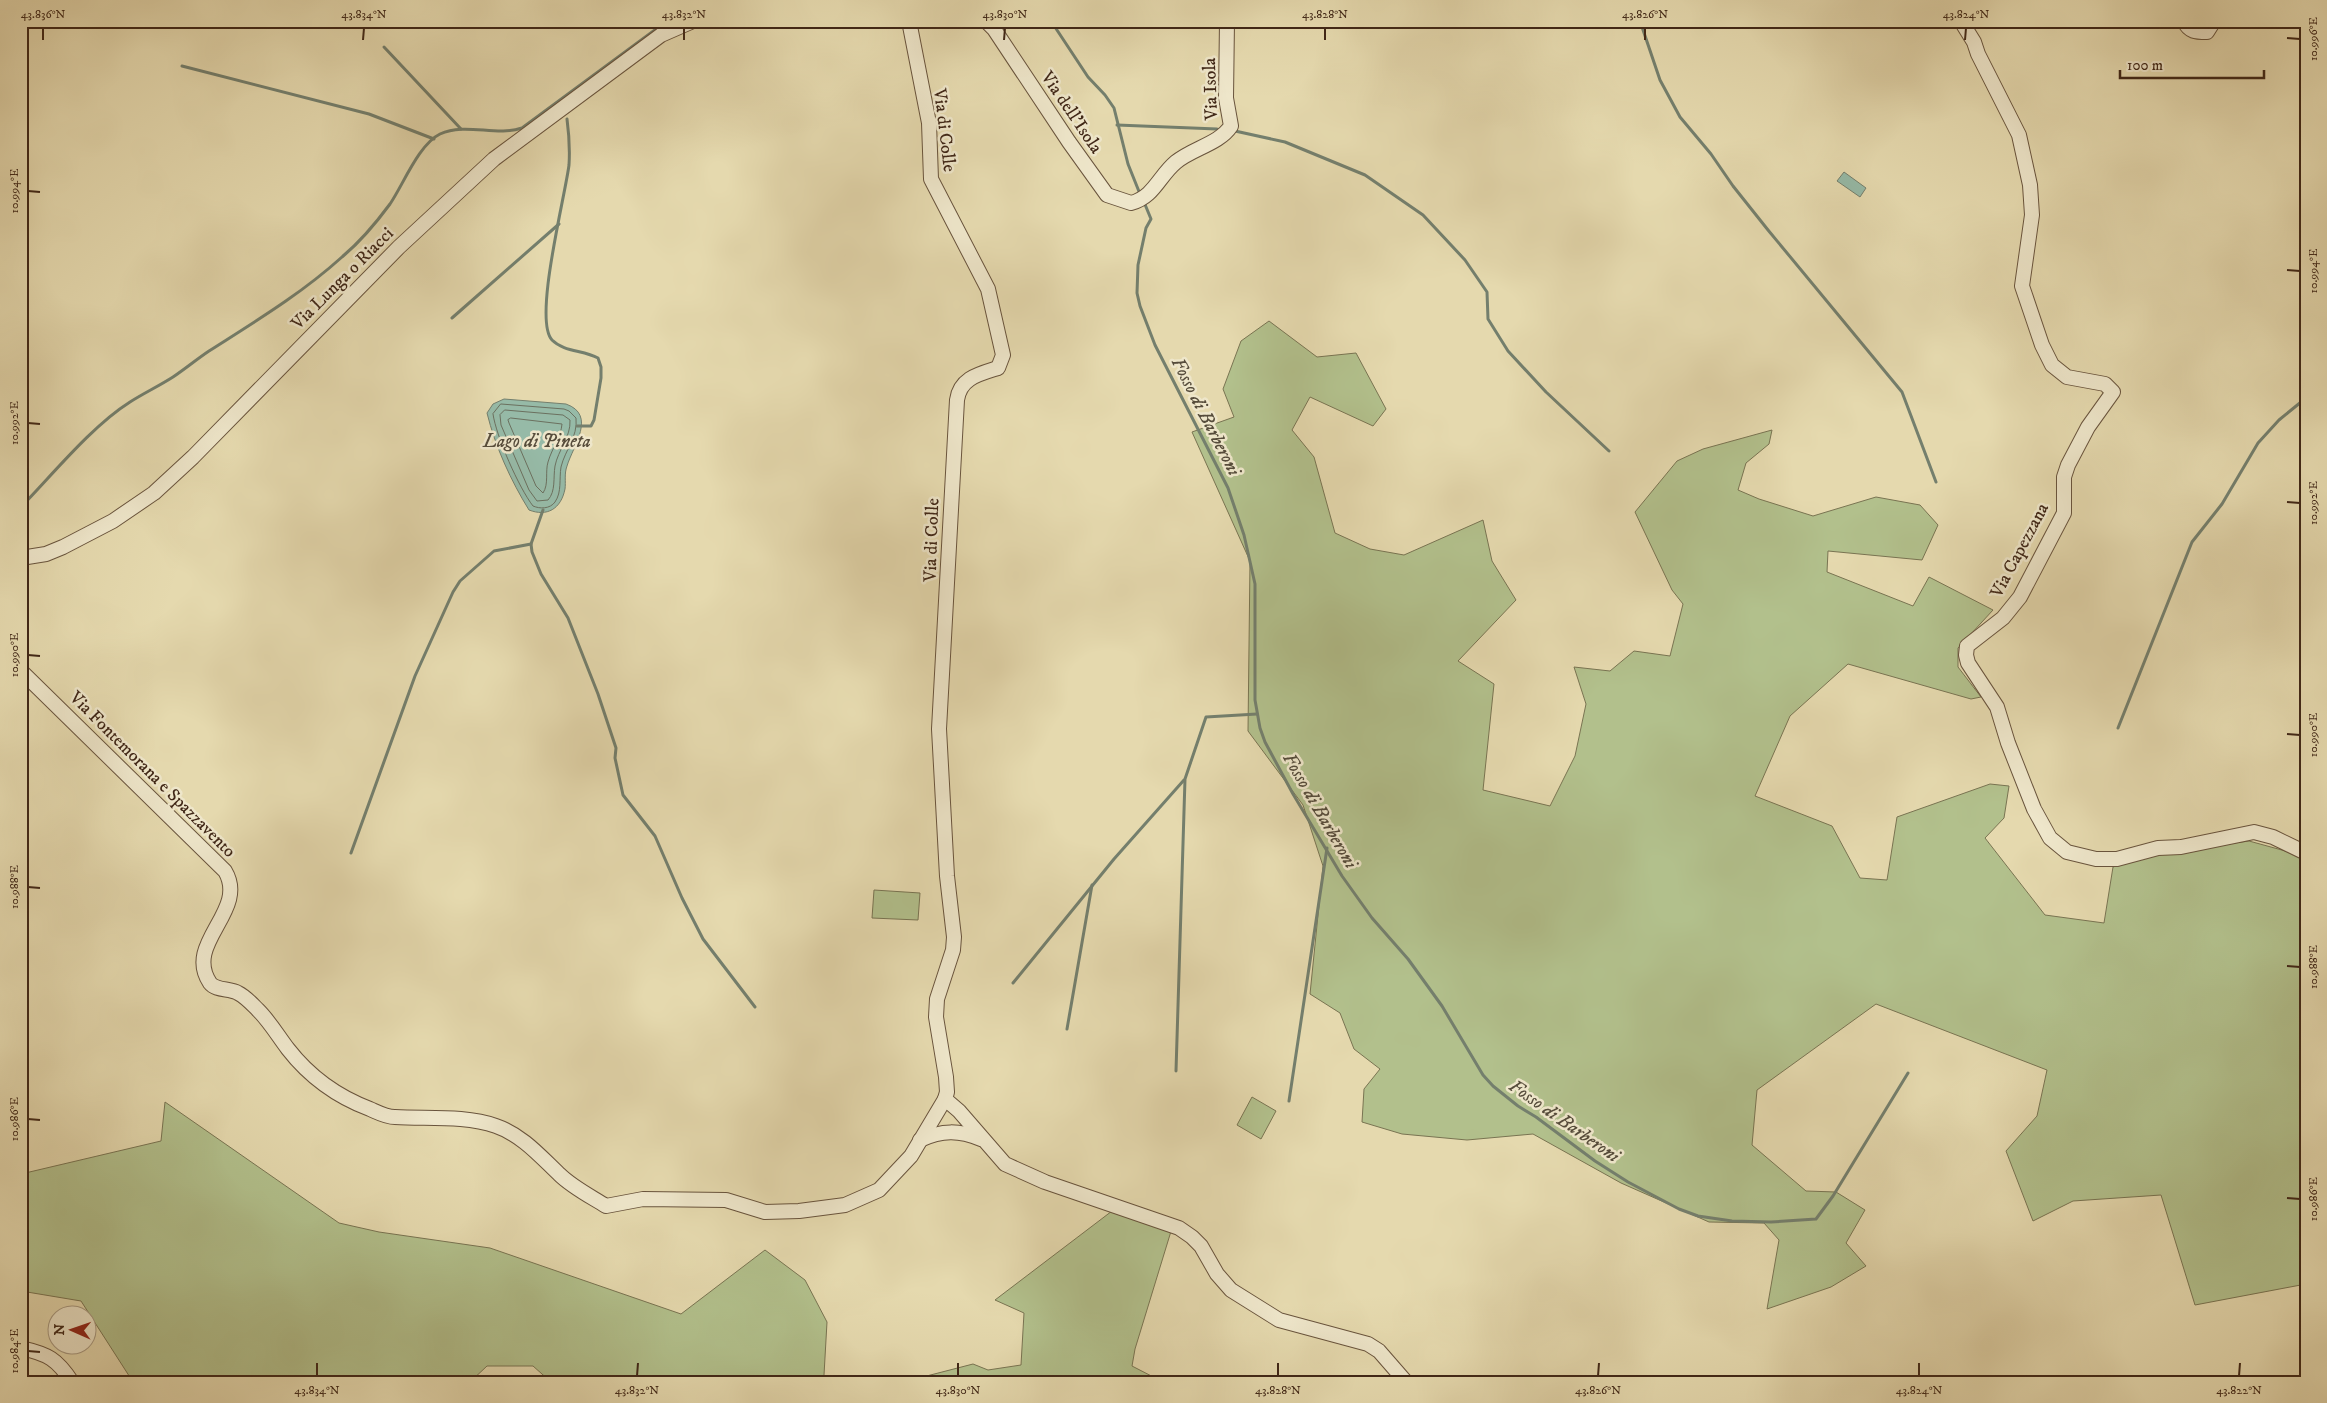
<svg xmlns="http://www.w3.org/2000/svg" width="2327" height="1403" viewBox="0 0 2327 1403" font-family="'IM FELL DW Pica',serif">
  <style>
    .green { fill: #b2c08c; stroke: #797452 }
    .water { fill: #96baa7; stroke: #747f6d }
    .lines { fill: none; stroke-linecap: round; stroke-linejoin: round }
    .shore { stroke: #6b705f; stroke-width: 1 }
    .stream { stroke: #747f6d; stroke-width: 3 }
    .minor-casing { stroke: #69543d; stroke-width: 16 }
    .minor { stroke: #eee6ca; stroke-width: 14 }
    .ticks { fill: none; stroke: #402717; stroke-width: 2 }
    .labels { text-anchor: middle; stroke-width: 5; stroke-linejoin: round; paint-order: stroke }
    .street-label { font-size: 18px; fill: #402717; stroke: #eee6ca }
    .water-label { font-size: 19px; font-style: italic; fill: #564c3b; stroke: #eee6ca }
    .neatline { fill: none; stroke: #402717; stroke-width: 2 }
    .ticks-label { font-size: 12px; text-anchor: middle; fill: #402717 }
  </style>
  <rect width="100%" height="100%" fill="#e5d9ae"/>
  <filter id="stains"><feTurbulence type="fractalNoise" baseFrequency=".004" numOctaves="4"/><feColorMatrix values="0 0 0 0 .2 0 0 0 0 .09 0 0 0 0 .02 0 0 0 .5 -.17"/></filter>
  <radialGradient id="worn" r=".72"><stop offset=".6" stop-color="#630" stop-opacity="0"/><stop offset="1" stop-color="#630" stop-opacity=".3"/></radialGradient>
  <g class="green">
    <polygon points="1269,321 1317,357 1356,353 1386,409 1373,426 1310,397 1292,430 1314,457 1335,533 1370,549 1404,555 1483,520 1492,561 1516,600 1458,661 1494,684 1483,790 1550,806 1575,756 1586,704 1574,667 1610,671 1634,651 1670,656 1683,604 1672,590 1635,512 1677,461 1703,449 1772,430 1769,444 1746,463 1738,490 1759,499 1813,516 1876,497 1920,505 1938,525 1922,560 1828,551 1827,572 1913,606 1929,577 1993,610 1958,648 1958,667 1981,697 1971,699 1848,664 1790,716 1755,796 1832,826 1860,878 1887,880 1897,817 1990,784 2009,786 2004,818 1985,838 2045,915 2104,923 2113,867 2154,854 2249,841 2300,855 2306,860 2306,1284 2195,1305 2161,1195 2073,1201 2033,1221 2006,1151 2037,1116 2047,1070 1876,1004 1757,1090 1752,1145 1806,1191 1836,1192 1865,1210 1846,1243 1866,1266 1831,1287 1767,1309 1779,1240 1764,1223 1709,1222 1621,1183 1533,1134 1467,1140 1402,1134 1362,1122 1364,1089 1380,1069 1354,1049 1340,1013 1310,994 1323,866 1303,805 1248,731 1250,561 1192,432 1234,417 1223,389 1241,341"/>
    <polygon points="874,890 920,893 918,920 872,918"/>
    <polygon points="1252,1097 1276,1111 1261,1139 1237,1125"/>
    <polygon points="165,1102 339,1223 379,1232 490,1248 681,1314 765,1250 805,1280 827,1322 824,1375 829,1382 551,1382 533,1366 487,1366 470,1382 133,1382 81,1301 21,1291 21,1174 161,1141"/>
    <polygon points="1112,1211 1172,1228 1135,1349 1132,1366 1163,1382 913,1382 915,1379 973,1364 988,1370 1021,1365 1024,1313 995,1300"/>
  </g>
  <g class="water">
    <polygon points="1844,172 1866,188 1860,197 1837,181"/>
    <path d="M 504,399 L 566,404 C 597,415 573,446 567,466 C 564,474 566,482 565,489 C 561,509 547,517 529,510 C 511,481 495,446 487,413 L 493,404 Z"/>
  </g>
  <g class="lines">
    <g class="shore">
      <path d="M 501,404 L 564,409 L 569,411 L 576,418 C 578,437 565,450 561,467 C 559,479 562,492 555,502 C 550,509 540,509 533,506 C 519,488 496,436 493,414 Z"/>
      <path d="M 505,410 L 563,415 L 570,420 C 571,437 558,450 555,466 C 553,478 556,491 548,500 L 537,501 L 529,490 L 501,425 L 500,415 Z"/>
      <path d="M 511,418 L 562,424 C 561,437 552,448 548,462 C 545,472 549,484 543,493 L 536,486 L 509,423 L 508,420 Z"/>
    </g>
    <g class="stream">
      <polyline points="1051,21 1088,77 1105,95 1114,108 1128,164 1140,194"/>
      <polyline points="1640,21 1660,80 1680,117 1711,154 1733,186 1768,230 1902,392 1936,482"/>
      <polyline points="384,47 461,129"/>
      <polyline points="182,66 369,114 434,139"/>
      <path d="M 567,119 C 569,134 570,149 569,165 C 565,197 533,320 552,340 C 564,352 583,350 598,358 L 601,367 L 601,378 L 594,420 L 591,426 L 577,426"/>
      <polyline points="1117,125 1217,129"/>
      <polyline points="1235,131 1285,142 1365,175 1423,215 1465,260 1487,292 1488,319 1508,351 1546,392 1609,451"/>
      <polyline points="1144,202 1151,219 1146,228 1138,265 1137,293 1140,306 1155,345 1228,488 1244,535 1255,584 1255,700 1260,728 1265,742 1293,794 1342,876 1372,918 1408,959 1442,1006 1483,1075 1493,1086 1518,1106 1536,1117 1595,1161 1628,1182 1679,1209 1698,1216 1732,1221 1771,1222 1816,1219 1833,1196 1908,1073"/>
      <polyline points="452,318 559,224"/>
      <path d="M 21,507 C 53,474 92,426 130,402 C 144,393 159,386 173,377 C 185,369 197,359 209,351 C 256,321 301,294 342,257 C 360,242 376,223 390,204 C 403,185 419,144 440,134 C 466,122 496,137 522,128 L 667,21"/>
      <polyline points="543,510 531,544 532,552 541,574 568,618 598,694 616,748 615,758 623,795 655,836 682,898 703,939 755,1007"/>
      <polyline points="2118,728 2192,542 2222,504 2258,443 2279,420 2306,398"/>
      <polyline points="351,853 415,676 453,592 460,581 494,551 531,544"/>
      <polyline points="1013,983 1114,859 1184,780"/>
      <polyline points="1067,1029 1092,885"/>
      <polyline points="1176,1071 1185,779 1206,717 1257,714"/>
      <polyline points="1289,1101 1327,848"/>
    </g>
    <g class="minor-casing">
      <g id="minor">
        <path d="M 909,21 L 929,123 L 931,179 L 988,289 L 1003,355 L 998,368 C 979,374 960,378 957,400 L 939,729 L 947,876 L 954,937 L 953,950 L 937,999 L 936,1017 L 946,1077 L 947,1092 L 945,1099"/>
        <path d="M 986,21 L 994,29 L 1069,142 L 1107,195 L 1131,203 C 1154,197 1159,176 1176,162 C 1193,148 1219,144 1231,126 L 1226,98 L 1227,21"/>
        <polyline points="1961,21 1974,42 1978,54 2019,135 2030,185 2032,215 2022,286 2042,345 2052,365 2067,377 2105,384 2113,392 2088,427 2068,465 2064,477 2064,513 2020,597 2003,618 1967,646 1966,655 1968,663 1997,707 2008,743 2034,809 2050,838 2067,852 2096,859 2117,859 2158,848 2181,847 2254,832 2273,837 2306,853"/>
        <path d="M 2184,21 C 2189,32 2196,32 2207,32 L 2214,21"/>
        <polyline points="21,558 46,554 63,547 113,521 154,493 193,457 399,247 494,159 661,35 693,21"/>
        <path d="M 21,671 L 225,871 C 249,911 183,943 210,983 C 216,991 230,988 238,993 C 246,997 252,1004 258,1010 C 270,1022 278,1036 288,1049 C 309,1076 338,1097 370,1109 C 377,1112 386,1117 395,1117 C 427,1119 465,1115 496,1126 C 522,1135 540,1156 559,1174 C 572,1187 590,1196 606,1206 L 643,1199 L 726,1200 L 765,1212 L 799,1211 L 845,1205 L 879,1190 L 911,1156 L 945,1099 L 959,1111 L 1005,1164 L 1045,1182 L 1179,1228 L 1192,1237 L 1201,1246 L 1217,1274 L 1231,1290 L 1279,1320 L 1368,1344 L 1379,1351 L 1406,1382"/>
        <path d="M 920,1140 C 942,1130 959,1130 981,1139"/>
        <path d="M 21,1348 C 48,1354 57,1359 72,1382"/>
      </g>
    </g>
    <use href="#minor" class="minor"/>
  </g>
  <path class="ticks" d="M 2287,38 L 2300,39M 43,40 L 43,28M 363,40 L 364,28M 684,40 L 684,28M 1004,40 L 1005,28M 1325,40 L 1325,28M 1645,40 L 1645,28M 1965,40 L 1966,28M 28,191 L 40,192M 2287,270 L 2300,271M 28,423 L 40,424M 2287,502 L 2300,503M 28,655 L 40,656M 2287,734 L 2300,735M 28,887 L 40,888M 2287,966 L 2300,967M 28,1119 L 40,1120M 2287,1198 L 2300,1199M 28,1351 L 40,1352M 317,1376 L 317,1363M 637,1376 L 638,1363M 958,1376 L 958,1363M 1278,1376 L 1278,1363M 1598,1376 L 1599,1363M 1919,1376 L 1919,1363M 2239,1376 L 2240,1363"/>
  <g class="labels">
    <g class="street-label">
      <text transform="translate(1210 89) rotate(-92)" y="6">Via Isola</text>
      <text transform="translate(1072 112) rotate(56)" y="6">Via dell'Isola</text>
      <text transform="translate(945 130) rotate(83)" y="6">Via di Colle</text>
      <text transform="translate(342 278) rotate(-45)" y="6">Via Lunga o Riacci</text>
      <text transform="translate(931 540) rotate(-88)" y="6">Via di Colle</text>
      <text transform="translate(2019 550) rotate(-62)" y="6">Via Capezzana</text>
      <text transform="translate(153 774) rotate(45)" y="6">Via Fontemorana e Spazzavento</text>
    </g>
    <g class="water-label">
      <text transform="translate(1207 416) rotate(63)" y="7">Fosso di Barberoni</text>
      <text x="537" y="447">Lago di Pineta</text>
      <text transform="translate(1321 810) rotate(60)" y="7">Fosso di Barberoni</text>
      <text transform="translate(1565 1120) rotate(35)" y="7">Fosso di Barberoni</text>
    </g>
  </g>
  <rect width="2327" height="1403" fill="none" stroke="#e5d9ae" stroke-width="55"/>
  <g transform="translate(72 1330) rotate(272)"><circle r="24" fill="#eee6ca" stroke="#a89a82"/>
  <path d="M0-4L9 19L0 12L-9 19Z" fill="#8f2418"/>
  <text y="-8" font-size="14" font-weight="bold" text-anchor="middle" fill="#402717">N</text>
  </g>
  <path d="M2120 70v8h144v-8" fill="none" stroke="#402717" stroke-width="2.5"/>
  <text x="2127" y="70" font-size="15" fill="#402717" stroke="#eee6ca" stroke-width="4" paint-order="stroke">100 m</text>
  <rect x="28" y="28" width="2272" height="1348" class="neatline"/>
  <g class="ticks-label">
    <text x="43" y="18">43.836°N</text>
    <text x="364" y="18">43.834°N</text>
    <text x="684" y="18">43.832°N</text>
    <text x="1005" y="18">43.830°N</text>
    <text x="1325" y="18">43.828°N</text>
    <text x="1645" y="18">43.826°N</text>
    <text x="1966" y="18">43.824°N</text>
    <text transform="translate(2313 39) rotate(-90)" y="4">10.996°E</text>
    <text transform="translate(14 191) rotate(-90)" y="4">10.994°E</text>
    <text transform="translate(2313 271) rotate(-90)" y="4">10.994°E</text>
    <text transform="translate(14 423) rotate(-90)" y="4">10.992°E</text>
    <text transform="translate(2313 503) rotate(-90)" y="4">10.992°E</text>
    <text transform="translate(14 655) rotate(-90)" y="4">10.990°E</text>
    <text transform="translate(2313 735) rotate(-90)" y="4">10.990°E</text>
    <text transform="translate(14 887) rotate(-90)" y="4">10.988°E</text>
    <text transform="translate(2313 967) rotate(-90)" y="4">10.988°E</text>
    <text transform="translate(14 1119) rotate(-90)" y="4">10.986°E</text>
    <text transform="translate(2313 1199) rotate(-90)" y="4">10.986°E</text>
    <text transform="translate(14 1351) rotate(-90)" y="4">10.984°E</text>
    <text x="317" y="1394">43.834°N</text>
    <text x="637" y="1394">43.832°N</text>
    <text x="958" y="1394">43.830°N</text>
    <text x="1278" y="1394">43.828°N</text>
    <text x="1598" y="1394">43.826°N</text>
    <text x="1919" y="1394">43.824°N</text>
    <text x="2239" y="1394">43.822°N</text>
  </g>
  <rect width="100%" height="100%" filter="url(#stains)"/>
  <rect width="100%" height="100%" fill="url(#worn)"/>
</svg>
